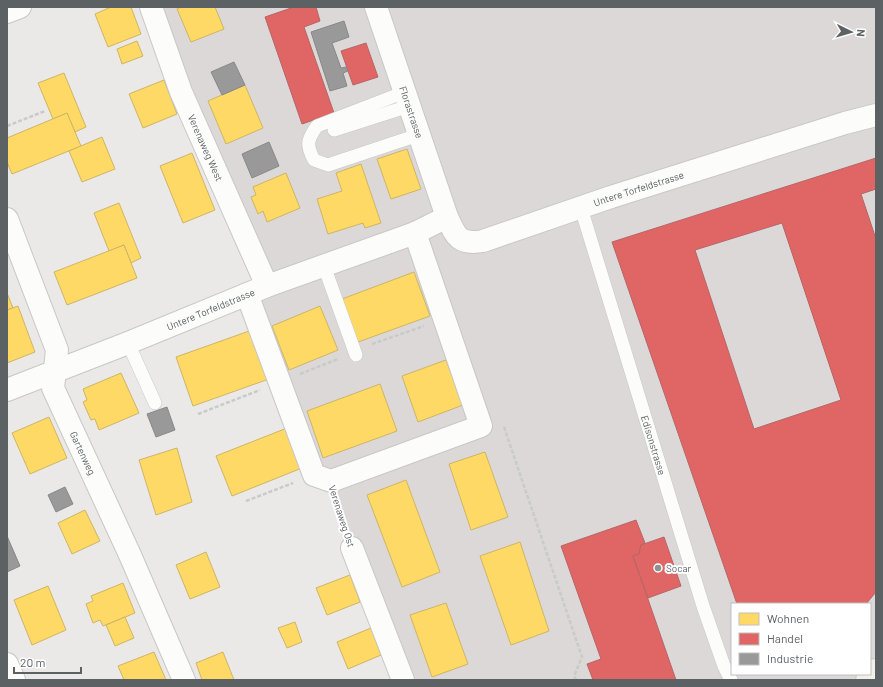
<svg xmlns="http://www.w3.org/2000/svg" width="883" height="687" viewBox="0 0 883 687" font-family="Barlow,sans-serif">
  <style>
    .industrial { fill: #dbd8d7; fill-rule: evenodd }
    .homes { fill: #ffd966; stroke: #ceb565 }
    .shops { fill: #e06666; stroke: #b86465; fill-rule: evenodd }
    .industry { fill: #999; stroke: #878889 }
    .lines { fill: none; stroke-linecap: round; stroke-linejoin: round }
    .lane-casing { stroke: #c8c7c7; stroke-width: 14 }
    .street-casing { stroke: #c8c7c7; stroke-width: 24 }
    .primary-casing { stroke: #d1c6b7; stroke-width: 24 }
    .path { stroke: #c7cbc9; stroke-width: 2.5; stroke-dasharray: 4 2; stroke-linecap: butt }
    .lane { stroke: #fcfcfb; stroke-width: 13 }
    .street { stroke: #fcfcfb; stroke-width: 22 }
    .primary { stroke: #f2eee8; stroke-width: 22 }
    .poi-dot { fill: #8e9192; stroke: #fff; stroke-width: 1.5 }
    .labels { text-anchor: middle; stroke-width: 4; stroke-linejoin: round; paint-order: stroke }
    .street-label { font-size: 10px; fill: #5c6164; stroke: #fff }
    .poi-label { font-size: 10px; fill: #5c6164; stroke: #fff; text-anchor: start }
  </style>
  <rect width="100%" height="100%" fill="#ebe9e7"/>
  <path class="industrial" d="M 151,7 L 876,7 L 876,680 L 403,680 L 352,548 L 331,486 L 314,475 L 247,294 L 266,286 ZM 732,604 L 870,604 L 870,674 L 732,674 Z"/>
  <g class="homes">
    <polygon points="111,7 131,7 141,34 108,47 95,14"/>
    <polygon points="181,7 215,7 224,29 191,42 177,9"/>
    <polygon points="137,41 143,56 122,64 117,49"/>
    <polygon points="64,73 86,127 75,132 67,113 53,119 38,83"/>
    <polygon points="164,80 177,114 143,128 129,94"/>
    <polygon points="245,85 263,128 226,144 208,101"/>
    <polygon points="67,113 81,146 12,174 7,162 7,138"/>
    <polygon points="102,137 115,169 82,182 69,151"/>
    <polygon points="407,149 421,189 391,199 377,159"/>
    <polygon points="192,153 215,210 183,223 160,166"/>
    <polygon points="361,164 381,223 365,228 363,223 328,234 317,199 342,191 336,173"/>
    <polygon points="286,173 300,208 267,222 263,211 258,214 251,197 256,195 253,187"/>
    <polygon points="119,203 141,258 131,263 124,245 109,251 94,213"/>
    <polygon points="124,245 137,278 67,305 54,272"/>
    <polygon points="414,272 430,316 358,342 342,299"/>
    <polygon points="7,293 13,308 7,310"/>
    <polygon points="18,306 35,352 7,363 7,310"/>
    <polygon points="320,306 338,350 289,370 272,326"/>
    <polygon points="252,330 269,379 193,406 176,357"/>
    <polygon points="446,360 463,405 418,422 402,376"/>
    <polygon points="121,373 139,413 99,430 95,419 91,420 83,402 87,400 83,389"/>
    <polygon points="380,384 397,431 323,458 307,411"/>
    <polygon points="49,417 67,458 30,474 12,433"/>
    <polygon points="292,426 307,466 232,496 216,456"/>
    <polygon points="177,448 192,502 156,515 139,460"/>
    <polygon points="485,452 508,517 471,530 449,464"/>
    <polygon points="406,480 440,572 402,587 367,495"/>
    <polygon points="85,510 100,541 72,554 58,523"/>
    <polygon points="520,542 549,631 511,645 480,556"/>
    <polygon points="206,552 220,587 190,599 176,565"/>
    <polygon points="350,575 360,602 327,615 316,588"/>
    <polygon points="123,583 135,613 103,626 100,620 93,623 86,604 93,601 91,596"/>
    <polygon points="48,586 66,630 32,645 14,600"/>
    <polygon points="446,603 468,664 432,677 410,615"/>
    <polygon points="125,617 134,638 115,646 106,625"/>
    <polygon points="295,622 302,642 287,648 278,628"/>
    <polygon points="371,628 381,655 348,669 337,642"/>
    <polygon points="154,652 166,680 124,680 118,666"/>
    <polygon points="223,652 234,680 202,680 196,663"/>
  </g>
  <g class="shops">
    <polygon points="294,7 316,7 320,21 304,27 334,113 302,124 265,17"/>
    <polygon points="366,43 378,77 353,85 341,51"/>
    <path d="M 876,158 L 876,189 L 861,194 L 876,239 L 876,592 L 866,604 L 737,604 L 612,242 ZM 782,223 L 841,400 L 754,429 L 695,250 Z"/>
    <polygon points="636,520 645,543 641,545 639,554 633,556 676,680 593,680 587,664 601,659 561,546"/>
    <polygon points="664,537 681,586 648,598 633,556 639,554 641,545"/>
  </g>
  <g class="industry">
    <polygon points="344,21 349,37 332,43 341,68 346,67 348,71 343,73 347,86 330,91 311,32"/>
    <polygon points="234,62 245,85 222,95 211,72"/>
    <polygon points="269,142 279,166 252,178 242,154"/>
    <polygon points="167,407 175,430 156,437 147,414"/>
    <polygon points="65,487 73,504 56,512 48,495"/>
    <polygon points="7,536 20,566 7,572"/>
  </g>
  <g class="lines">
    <g class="lane-casing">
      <g id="lane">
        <path d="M 405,92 L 317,126 C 307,140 306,145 314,160 L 328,165 L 418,135"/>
        <polyline points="334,130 409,106"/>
        <path id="s1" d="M 581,208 L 703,606 L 724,666 L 731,680"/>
        <polyline points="324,266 356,355"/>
        <polyline points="128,343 155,403"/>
      </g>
    </g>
    <g class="street-casing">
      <g id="street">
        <path id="s2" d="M 151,7 L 181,92 L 267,286"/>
        <path id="s3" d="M 376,7 L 447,217 C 456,237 459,245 483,241 L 611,197 L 845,123 L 876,115"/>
        <polyline points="7,12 20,7"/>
        <path id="s4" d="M 7,219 L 57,350 L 53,388 L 130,555 L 184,680"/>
        <polyline points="247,294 314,475 331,481 481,426 415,233"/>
        <path id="s5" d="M 7,390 L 128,343 L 267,286 L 415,233 L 447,217"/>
        <polyline points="352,548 403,680"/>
        <polyline points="7,664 14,680"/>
      </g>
    </g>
    <g class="primary-casing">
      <polyline id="primary" points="867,680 876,670"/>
    </g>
    <g class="path">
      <polyline points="7,126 45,111"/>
      <polyline points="372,344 424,326"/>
      <polyline points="300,374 338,359"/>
      <polyline points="198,414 260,390"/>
      <polyline points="504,427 582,657 574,676 576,680"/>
      <polyline points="246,501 293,483"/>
      <polyline points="336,501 345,529"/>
    </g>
    <use href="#lane" class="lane"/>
    <use href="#street" class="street"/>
    <use href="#primary" class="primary"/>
  </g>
  <circle class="poi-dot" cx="658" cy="568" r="4"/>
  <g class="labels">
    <g class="street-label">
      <text dy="4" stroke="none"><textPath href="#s3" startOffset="111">Florastrasse</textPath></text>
      <text dy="4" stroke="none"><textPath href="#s2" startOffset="151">Verenaweg West</textPath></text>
      <text dy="4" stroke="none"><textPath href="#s3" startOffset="435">Untere Torfeldstrasse</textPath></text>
      <text dy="4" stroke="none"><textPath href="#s5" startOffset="219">Untere Torfeldstrasse</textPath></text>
      <text dy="4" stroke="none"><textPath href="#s1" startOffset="248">Edisonstrasse</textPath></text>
      <text dy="4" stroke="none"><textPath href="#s4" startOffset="250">Gartenweg</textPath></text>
      <text transform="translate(342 516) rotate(72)" y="4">Verenaweg Ost</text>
    </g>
    <g class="poi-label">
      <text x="666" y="572">Socar</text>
    </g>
  </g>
  <rect width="883" height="687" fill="none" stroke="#5c6164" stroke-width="16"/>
  <rect x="731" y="603" width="140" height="72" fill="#ffffff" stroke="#bec0c1"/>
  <rect x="739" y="613" width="20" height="12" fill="#ffd966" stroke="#bec0c1"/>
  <text x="767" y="623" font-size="12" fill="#5c6164">Wohnen</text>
  <rect x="739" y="633" width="20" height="12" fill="#e06666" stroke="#bec0c1"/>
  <text x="767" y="643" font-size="12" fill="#5c6164">Handel</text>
  <rect x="739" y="653" width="20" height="12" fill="#999999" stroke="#bec0c1"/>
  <text x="767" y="663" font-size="12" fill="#5c6164">Industrie</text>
  <g transform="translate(851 32) rotate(95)" stroke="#ffffff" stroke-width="3" paint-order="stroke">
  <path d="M0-3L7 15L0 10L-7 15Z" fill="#5c6164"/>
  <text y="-6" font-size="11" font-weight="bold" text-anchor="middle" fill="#5c6164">N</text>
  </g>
  <path d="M14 667v6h67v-6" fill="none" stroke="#5c6164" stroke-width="2"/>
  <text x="20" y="667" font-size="12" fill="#5c6164" stroke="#ffffff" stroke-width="3" paint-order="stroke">20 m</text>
</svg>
